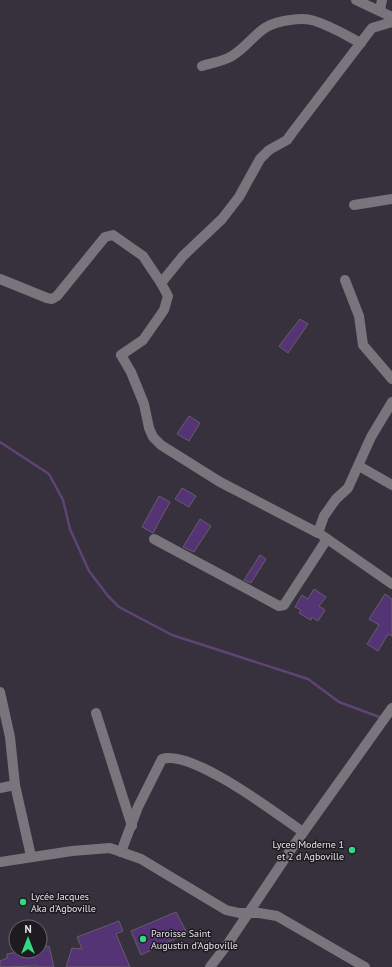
<svg xmlns="http://www.w3.org/2000/svg" width="392" height="967" viewBox="0 0 392 967" font-family="'PT Sans',sans-serif">
  <style>
    .lines { fill: none; stroke-linecap: round; stroke-linejoin: round }
    .stream { stroke: #5f4473; stroke-width: 2.5 }
    .building { fill: #543475; stroke: #645d6c }
    .minor { stroke: #78757c; stroke-width: 10 }
    .poi-dot { fill: #32d882; stroke: #1d1a20; stroke-width: 1.5 }
    .labels { text-anchor: middle; stroke-width: 3; stroke-linejoin: round; paint-order: stroke }
    .poi-label { font-size: 10px; fill: #e6e3eb; stroke: #1d1a20; text-anchor: start }
  </style>
  <rect width="100%" height="100%" fill="#37313e"/>
  <g class="lines">
    <polyline class="stream" points="0,442 49,474 63,500 70,529 89,571 108,596 119,607 172,635 308,679 339,702 382,718"/>
  </g>
  <g class="building">
    <polygon points="300,319 308,324 288,353 279,346"/>
    <polygon points="189,416 200,423 189,441 177,434"/>
    <polygon points="182,488 196,496 189,507 175,499"/>
    <polygon points="159,496 170,502 153,533 142,527"/>
    <polygon points="200,519 211,526 194,552 183,547"/>
    <polygon points="260,555 266,559 251,583 244,580"/>
    <polygon points="314,589 326,597 319,606 325,610 318,621 312,617 311,620 307,618 299,613 301,610 295,607 302,595 308,599"/>
    <polygon points="385,594 392,599 392,636 388,634 378,651 367,644 379,625 369,619"/>
    <polygon points="176,912 187,933 141,955 131,931"/>
    <polygon points="119,921 123,931 116,934 130,967 66,967 72,948 82,949 77,937"/>
    <polygon points="49,946 54,967 37,967 36,966 0,967 0,961 7,958 7,954 23,951 40,951 40,948"/>
  </g>
  <g class="lines">
    <g class="minor">
      <polyline points="356,0 392,17"/>
      <polyline points="380,10 382,0"/>
      <polyline points="392,22 372,28 292,133 287,140 269,150 260,159 239,197 222,219 183,256 161,283 168,296 164,310 143,340 121,355 131,372 144,404 149,428 153,437 161,445 220,482 318,533 324,516 336,499 348,488 371,437 392,402"/>
      <path d="M 202,66 C 212,63 224,61 232,56 C 256,41 256,24 290,20 C 297,19 303,18 311,20 C 328,24 345,35 361,43"/>
      <polyline points="354,205 392,199"/>
      <polyline points="0,279 47,298 52,299 57,296 105,237 113,235 143,256 161,283"/>
      <polyline points="345,280 359,316 363,345 392,379"/>
      <polyline points="359,466 392,485"/>
      <polyline points="323,536 392,584"/>
      <polyline points="154,539 279,606 284,605 327,539"/>
      <polyline points="0,692 10,737 15,785 31,856"/>
      <polyline points="96,713 132,826"/>
      <polyline points="0,788 15,785"/>
      <path d="M 121,852 L 138,807 L 162,759 C 192,749 277,814 303,832"/>
      <polyline points="0,862 72,851 110,848 141,859 226,910 239,913 259,913 277,916 365,967"/>
      <polyline points="210,967 227,945 292,848 392,708"/>
    </g>
  </g>
  <g class="poi-dot">
    <circle cx="352" cy="850" r="4"/>
    <circle cx="23" cy="902" r="4"/>
    <circle cx="143" cy="939" r="4"/>
  </g>
  <g class="labels">
    <g class="poi-label">
      <text x="344" y="848" text-anchor="end">Lycee Moderne 1<tspan x="344" dy="12">et 2 d Agboville</tspan></text>
      <text x="31" y="900">Lycée Jacques<tspan x="31" dy="12">Aka d'Agboville</tspan></text>
      <text x="151" y="937">Paroisse Saint<tspan x="151" dy="12">Augustin d'Agboville</tspan></text>
    </g>
  </g>
  <g transform="translate(28 939)"><circle r="19" fill="#1d1a20" stroke="#6d6a71"/>
  <path d="M0-3L7 15L0 10L-7 15Z" fill="#32d882"/>
  <text y="-6" font-size="11" font-weight="bold" text-anchor="middle" fill="#e6e3eb">N</text>
  </g>
</svg>
